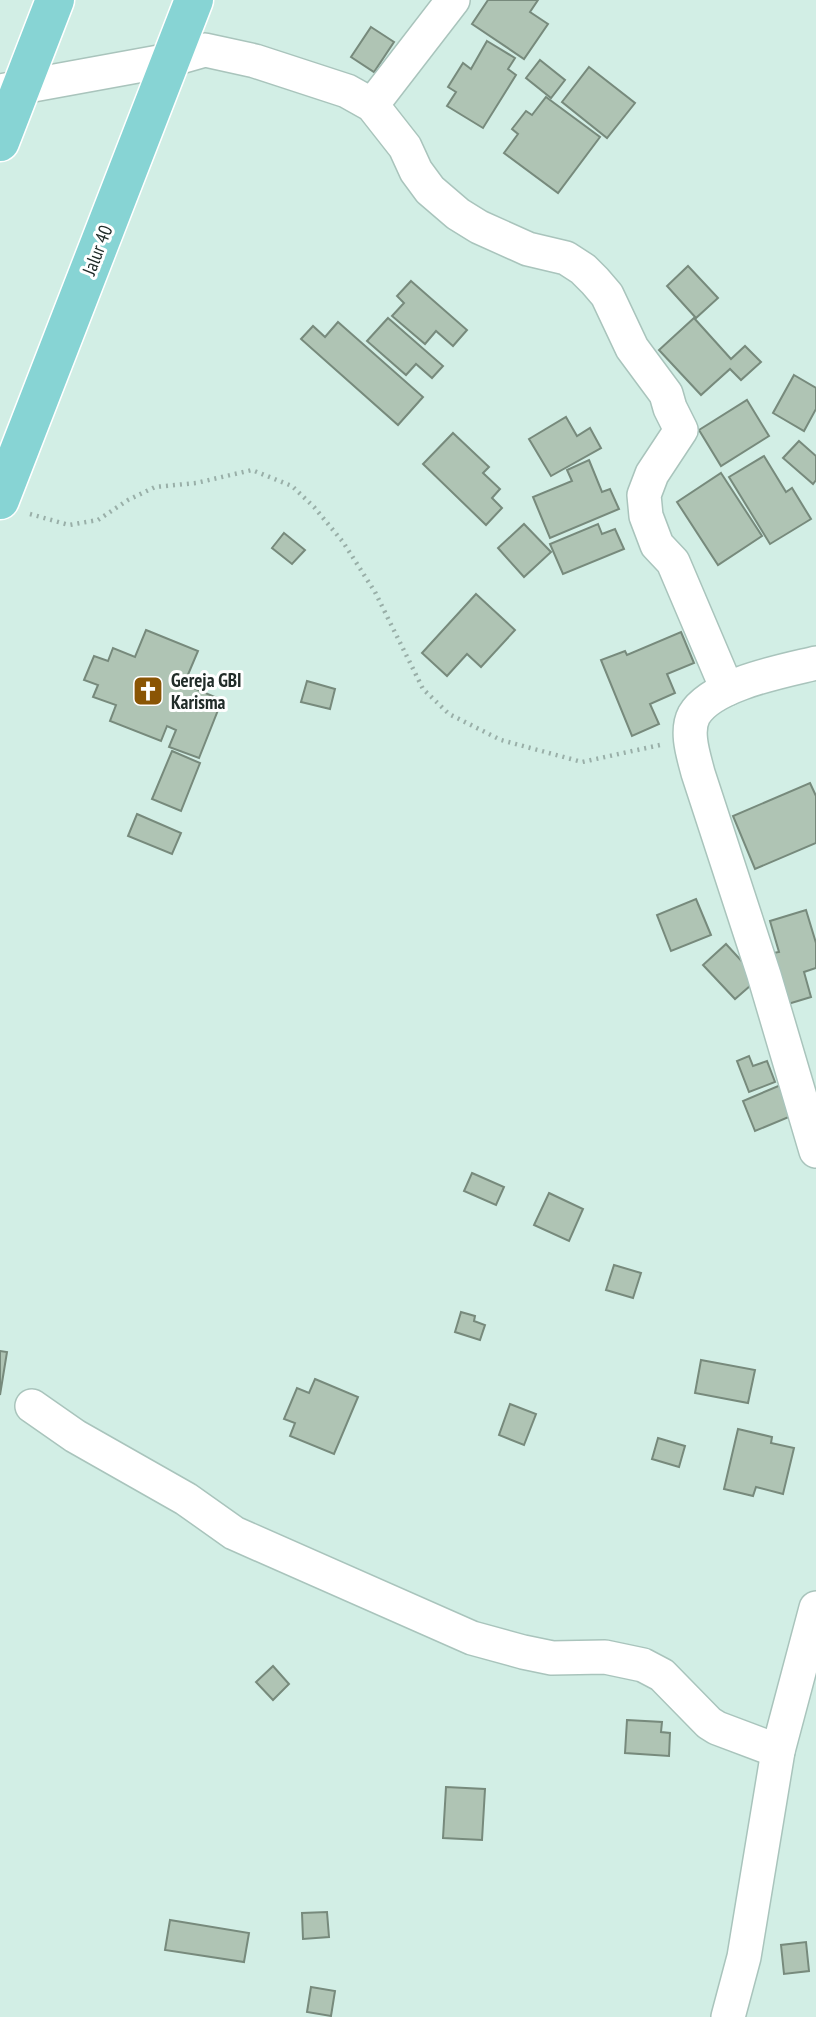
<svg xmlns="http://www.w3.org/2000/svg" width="816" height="2017" viewBox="0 0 816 2017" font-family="'PT Sans Narrow',sans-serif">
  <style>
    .building { fill: #afc4b4; stroke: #778a7c; stroke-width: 2 }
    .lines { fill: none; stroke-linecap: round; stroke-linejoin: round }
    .minor-casing { stroke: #a9c4bc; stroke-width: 36 }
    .trunk-casing { stroke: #fff; stroke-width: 41 }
    .path { stroke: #99afa8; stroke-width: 4.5; stroke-dasharray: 2 5; stroke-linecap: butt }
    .minor { stroke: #fff; stroke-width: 33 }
    .trunk { stroke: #87d4d4; stroke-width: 38 }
    .labels { text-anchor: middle; stroke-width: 6; stroke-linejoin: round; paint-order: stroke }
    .street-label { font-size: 19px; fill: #212c29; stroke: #fff }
    .poi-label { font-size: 19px; font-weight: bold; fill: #212c29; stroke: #fff; text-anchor: start }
  </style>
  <rect width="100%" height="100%" fill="#d2eee5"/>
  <g class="building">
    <polygon points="488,0 538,0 530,12 548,24 524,59 472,24"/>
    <polygon points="371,27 394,42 374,72 351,57"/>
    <polygon points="487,41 515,58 508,69 516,75 483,128 447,106 456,92 448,87 463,63 471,69"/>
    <polygon points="540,60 565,80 551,98 526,78"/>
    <polygon points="589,67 635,103 607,138 562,102"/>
    <polygon points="546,97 600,137 558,193 504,153 518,134 512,129 526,111 532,115"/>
    <polygon points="688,266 718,298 696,318 667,286"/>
    <polygon points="411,281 467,330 453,346 436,331 425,344 392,316 404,303 397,296"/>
    <polygon points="388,318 443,366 432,378 416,364 406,375 367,341"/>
    <polygon points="694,318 731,359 745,346 761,362 741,380 730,369 701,395 659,350"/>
    <polygon points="338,322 423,397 398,425 301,339 313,326 325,337"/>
    <polygon points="794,375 816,388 816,409 804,431 773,413"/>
    <polygon points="747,400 769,436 721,466 699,430"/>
    <polygon points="566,417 577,436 590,428 601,448 551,476 529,439"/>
    <polygon points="453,433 489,467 483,473 500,489 492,498 502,508 486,525 423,464"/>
    <polygon points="799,441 816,456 816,480 813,484 783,458"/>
    <polygon points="764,456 786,492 792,488 811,519 770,544 729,477"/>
    <polygon points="589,460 602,492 610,489 619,509 550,538 533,497 572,481 567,470"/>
    <polygon points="721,473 762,536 718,565 677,502"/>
    <polygon points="524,524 551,552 524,577 498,548"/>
    <polygon points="598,524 602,534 615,529 624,549 563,574 550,544"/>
    <polygon points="284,533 305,550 292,564 272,548"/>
    <polygon points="476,594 515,630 481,667 467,654 447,676 422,653"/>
    <polygon points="146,630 198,651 184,684 222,700 199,758 169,747 176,730 167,726 161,741 110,721 116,705 93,697 98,685 84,680 94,656 108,661 113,648 135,657"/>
    <polygon points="681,632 694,663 667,674 675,693 650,704 659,724 632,736 601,660 625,651 627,655"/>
    <polygon points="307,681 335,689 330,709 301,702"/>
    <polygon points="172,751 200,763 181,811 152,799"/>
    <polygon points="810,783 816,796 816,843 755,869 733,816"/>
    <polygon points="137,814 181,833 172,854 128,836"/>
    <polygon points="696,899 711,935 671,951 657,915"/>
    <polygon points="806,910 816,943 816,968 804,972 811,997 788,1004 773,953 779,952 770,921"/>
    <polygon points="726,944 758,979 735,999 703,965"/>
    <polygon points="749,1056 753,1066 767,1061 775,1082 749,1092 737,1061"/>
    <polygon points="783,1084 796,1114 755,1131 743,1101"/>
    <polygon points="472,1173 504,1187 496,1205 464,1191"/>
    <polygon points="549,1193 583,1209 569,1241 534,1225"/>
    <polygon points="614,1265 641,1273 633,1298 606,1290"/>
    <polygon points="461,1312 475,1316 474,1321 485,1325 480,1340 455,1332"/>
    <polygon points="0,1351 7,1352 0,1395"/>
    <polygon points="701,1360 755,1370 748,1403 695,1393"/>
    <polygon points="315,1379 358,1397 334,1454 290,1436 295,1423 284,1419 297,1388 309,1393"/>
    <polygon points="510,1404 536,1414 524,1445 499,1435"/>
    <polygon points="738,1429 772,1437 771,1443 794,1448 783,1494 756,1487 753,1496 724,1489"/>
    <polygon points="658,1438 685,1446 679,1467 652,1459"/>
    <polygon points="273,1666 289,1684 273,1700 256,1682"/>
    <polygon points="627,1720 662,1722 661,1732 670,1733 669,1756 625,1753"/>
    <polygon points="446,1787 485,1789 482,1840 443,1838"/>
    <polygon points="327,1912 329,1937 303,1939 302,1913"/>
    <polygon points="170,1920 249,1933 244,1962 165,1950"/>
    <polygon points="806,1942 809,1971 784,1974 781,1945"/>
    <polygon points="311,1987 335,1991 331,2016 307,2012"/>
  </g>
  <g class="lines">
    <g class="minor-casing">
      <g id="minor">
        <polyline points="0,91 170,60 205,50 255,61 347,91 372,105 405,147 416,171 430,190 458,214 479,227 528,249 566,258 583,269 595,281 607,295 632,348 666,394 670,408 681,430 652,474 644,495 646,516 657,545 673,562 727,689"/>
        <polyline points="372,105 453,0"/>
        <path d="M 816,663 C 783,671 712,684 694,715 C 685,732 694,757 698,773 L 764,975 L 816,1151"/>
        <polyline points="32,1406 75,1436 186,1499 234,1533 472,1638 523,1652 552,1658 605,1657 643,1665 662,1675 709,1723 717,1728 778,1751"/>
        <polyline points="728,2017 744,1957 778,1751 816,1608"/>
      </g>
    </g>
    <g class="trunk-casing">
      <g id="trunk">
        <polyline points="0,142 55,0"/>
        <polyline points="0,500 194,0"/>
      </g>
    </g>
    <polyline class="path" points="30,514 69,525 98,520 128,500 155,487 196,483 252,470 292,486 314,507 343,542 375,592 423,689 449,714 501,740 582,762 660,745"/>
    <use href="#minor" class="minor"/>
    <use href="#trunk" class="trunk"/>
  </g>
  <defs>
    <g id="church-square" transform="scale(1.575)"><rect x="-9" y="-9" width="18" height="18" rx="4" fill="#8a5504" stroke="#fff"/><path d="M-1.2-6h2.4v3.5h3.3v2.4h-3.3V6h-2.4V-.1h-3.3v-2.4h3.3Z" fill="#fff"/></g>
  </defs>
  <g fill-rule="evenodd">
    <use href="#church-square" x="148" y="691"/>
  </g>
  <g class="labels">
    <g class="street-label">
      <text transform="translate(97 250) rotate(-69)" y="7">Jalur 40</text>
    </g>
    <g class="poi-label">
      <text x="171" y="687">Gereja GBI<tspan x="171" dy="22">Karisma</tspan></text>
    </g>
  </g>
</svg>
